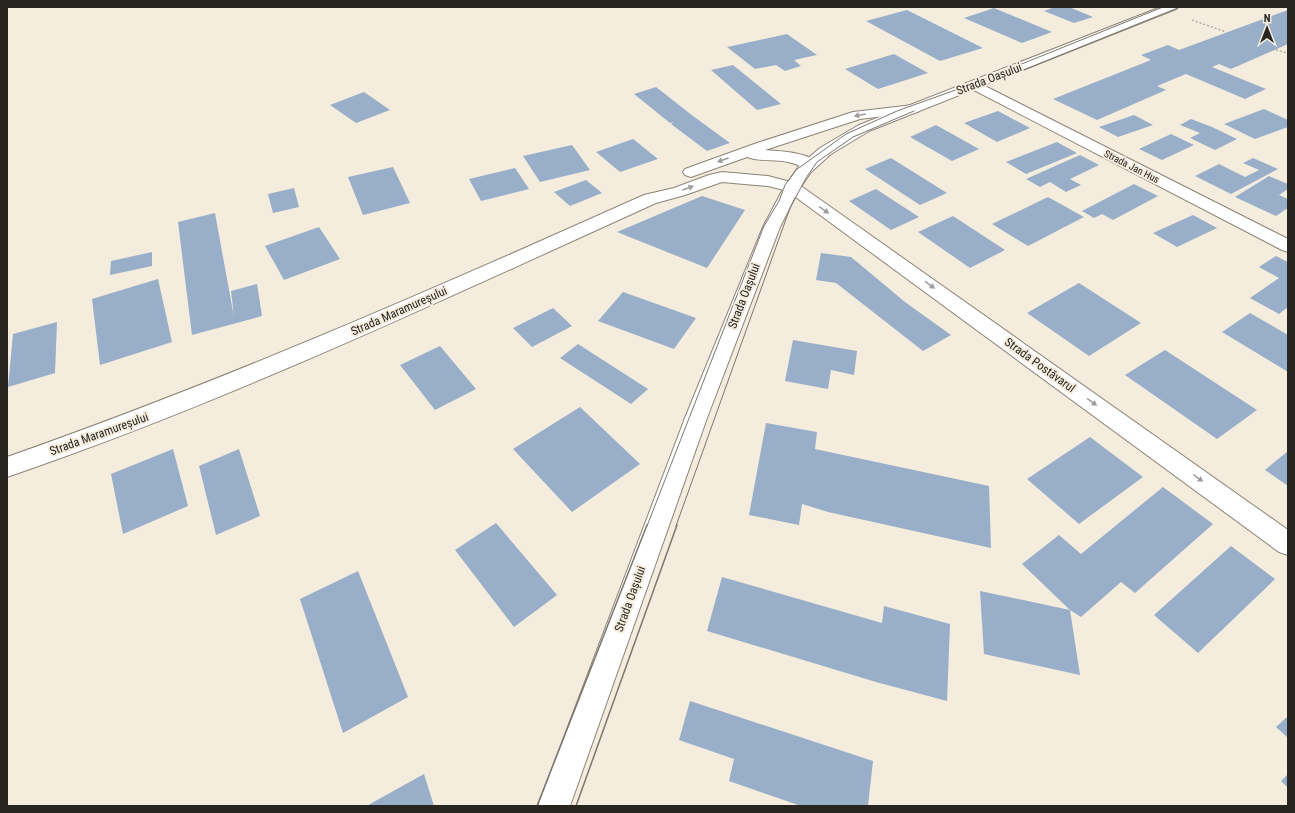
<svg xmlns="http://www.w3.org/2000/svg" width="1295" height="813" viewBox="0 0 1295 813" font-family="'Roboto Condensed',sans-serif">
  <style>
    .building { fill: #99afc9 }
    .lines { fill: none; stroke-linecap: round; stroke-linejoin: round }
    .minor-casing { stroke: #8c8476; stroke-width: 2 }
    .tertiary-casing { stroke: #8c8476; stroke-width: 2 }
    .secondary-casing { stroke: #8c8476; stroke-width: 2 }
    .primary-casing { stroke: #8c8476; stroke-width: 2 }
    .path { stroke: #b3aca1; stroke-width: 1.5; stroke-dasharray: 2 2; stroke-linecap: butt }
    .minor { fill: #fff; fill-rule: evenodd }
    .tertiary { fill: #fff; fill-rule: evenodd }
    .secondary { fill: #fff; fill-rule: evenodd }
    .primary { fill: #fff; fill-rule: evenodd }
    .tram-far1 { stroke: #7c776e; stroke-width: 1 }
    .tram { stroke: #7c776e; stroke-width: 1.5 }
    .oneway { fill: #9e9d9b }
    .labels { text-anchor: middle; stroke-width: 4; stroke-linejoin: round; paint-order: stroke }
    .far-street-label { font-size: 10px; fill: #282520; stroke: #f4ecdd }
    .street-label { font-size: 12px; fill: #282520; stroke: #f4ecdd }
  </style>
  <rect width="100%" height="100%" fill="#f4ecdd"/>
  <g class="building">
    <polygon points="1055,7 1069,7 1093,17 1074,23 1044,11"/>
    <polygon points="994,8 1052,32 1022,43 964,18"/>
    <polygon points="907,10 983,48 940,61 866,21"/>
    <polygon points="1288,10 1288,44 1231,69 1219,64 1212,67 1266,89 1245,99 1186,74 1157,86 1166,90 1097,120 1053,99 1151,60 1141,55 1168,45 1179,50"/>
    <polygon points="787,34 817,55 794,60 801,66 785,71 776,65 755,69 727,47"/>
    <polygon points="894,54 928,73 878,89 845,69"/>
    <polygon points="733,65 781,104 757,110 711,70"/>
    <polygon points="656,87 693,116 730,143 707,151 671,124 674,122 670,123 634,94"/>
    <polygon points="364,92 390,110 356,123 330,105"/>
    <polygon points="1264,109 1288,120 1288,127 1255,139 1224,124"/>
    <polygon points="998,111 1030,128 997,142 964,123"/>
    <polygon points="1134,115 1153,125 1118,137 1099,127"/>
    <polygon points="1191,119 1212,127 1237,139 1215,150 1190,138 1200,133 1180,125"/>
    <polygon points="936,125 979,149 952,161 910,137"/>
    <polygon points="1171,134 1194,145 1162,160 1139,149"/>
    <polygon points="633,139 658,159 620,172 596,152"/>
    <polygon points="1057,142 1077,153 1026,174 1006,162"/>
    <polygon points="572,145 590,170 540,182 523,156"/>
    <polygon points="1080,155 1099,165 1070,179 1081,185 1066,192 1050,182 1040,187 1026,179"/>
    <polygon points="891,158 947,193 920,205 865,169"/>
    <polygon points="1253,158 1278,169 1231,194 1195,176 1219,164 1245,177 1259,170 1243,163"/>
    <polygon points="393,167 410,203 363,215 348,177"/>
    <polygon points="515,168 529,189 481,201 469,179"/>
    <polygon points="1269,176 1288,184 1288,189 1279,195 1288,199 1288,208 1276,216 1235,197"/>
    <polygon points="586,180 602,193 570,206 554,192"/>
    <polygon points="1134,184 1158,196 1113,220 1102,214 1094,218 1082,211"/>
    <polygon points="294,188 299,207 273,213 268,194"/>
    <polygon points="876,189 919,217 891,230 849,201"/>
    <polygon points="702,196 745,210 707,268 617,232"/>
    <polygon points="1048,197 1084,217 1028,246 992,224"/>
    <polygon points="215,213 234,317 231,291 257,284 262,316 192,335 178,222"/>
    <polygon points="1193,215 1217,228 1177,247 1153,233"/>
    <polygon points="953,216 1005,250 970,268 918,232"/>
    <polygon points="319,227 340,259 284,280 265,246"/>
    <polygon points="152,252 152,266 110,275 111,261"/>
    <polygon points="821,253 851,257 905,302 951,335 923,351 836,283 816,280"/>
    <polygon points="1276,256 1288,262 1288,307 1279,314 1250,298 1279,278 1259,267"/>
    <polygon points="158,279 172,342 100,365 92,299"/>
    <polygon points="1079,283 1141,323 1089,356 1027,313"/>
    <polygon points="623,292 696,318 674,349 598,321"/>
    <polygon points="553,308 572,326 532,347 513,328"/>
    <polygon points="1250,313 1288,335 1288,372 1222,332"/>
    <polygon points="57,322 55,373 8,387 13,334"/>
    <polygon points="793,340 857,351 854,375 831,370 828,389 785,381"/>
    <polygon points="578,344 648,389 631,404 560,358"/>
    <polygon points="440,346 476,389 435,410 400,365"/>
    <polygon points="1165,350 1257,410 1217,439 1125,375"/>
    <polygon points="580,407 640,464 572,512 513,449"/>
    <polygon points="766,423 817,432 815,449 989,486 991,548 828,512 802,504 799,525 749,515"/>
    <polygon points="1090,437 1143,477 1079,524 1027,479"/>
    <polygon points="173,449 188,506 123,534 111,474"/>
    <polygon points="239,449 260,516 216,535 199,466"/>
    <polygon points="1288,451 1288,486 1265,470"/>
    <polygon points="1163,487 1213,524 1135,593 1121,582 1081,617 1070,610 1022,564 1059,535 1081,554"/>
    <polygon points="496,523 557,595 514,627 455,550"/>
    <polygon points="1231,546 1275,579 1198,653 1154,615"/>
    <polygon points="358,571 408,697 343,733 300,599"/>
    <polygon points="722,577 882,623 884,606 950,624 947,701 876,682 707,631"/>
    <polygon points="980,591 1070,610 1080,675 984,654"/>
    <polygon points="690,701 873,761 868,806 801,806 729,781 734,759 679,740"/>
    <polygon points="1288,716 1288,738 1276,727"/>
    <polygon points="424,774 434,806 367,806 370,804"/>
    <polygon points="1288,774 1288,788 1281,781"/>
  </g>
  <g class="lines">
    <g class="minor-casing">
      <polygon id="minor" points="975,81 1288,239 1288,252 1282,250 970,88 968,85 970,82"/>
    </g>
    <g class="tertiary-casing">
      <polygon id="tertiary" points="792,182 798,184 1288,530 1288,555 1279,552 786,190 784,187 786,184"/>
    </g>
    <g class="secondary-casing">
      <g id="secondary">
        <path d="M 913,105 L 918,106 L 920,109 L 918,112 L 860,119 L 765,150 C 778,151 810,152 818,164 L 816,167 C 805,170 798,164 788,162 C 775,159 760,162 747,157 L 691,177 L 685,175 L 683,172 L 685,169 L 757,143 L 853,112 Z"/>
        <path d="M 722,172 L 768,176 L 798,184 L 800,187 L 798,190 L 792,192 L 768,186 L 722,182 L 685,195 L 656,203 C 442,300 229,401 7,477 L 7,457 C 224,381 434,289 644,195 L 674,188 L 709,175 Z"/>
      </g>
    </g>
    <g class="primary-casing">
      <polygon id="primary" points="1161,7 1178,7 1176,9 869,131 831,154 811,172 798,191 780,227 707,418 570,806 538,806 685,418 763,227 782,191 799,166 820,148 859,125"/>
    </g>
    <g class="path">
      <polyline points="1192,20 1226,32"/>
      <polyline points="1276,50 1288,53"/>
    </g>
    <use href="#minor" class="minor"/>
    <use href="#tertiary" class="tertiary"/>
    <use href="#secondary" class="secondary"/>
    <use href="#primary" class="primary"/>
    <g class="tram-far1">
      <polyline points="991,83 1180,7"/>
      <polyline points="647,526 764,226 779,201 785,185 796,170 846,134 897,111 972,84 1163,7"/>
      <polyline points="676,526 790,208 806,178 817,162 853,137 914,111"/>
    </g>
    <g class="tram">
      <polyline points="537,806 647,525"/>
      <polyline points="576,806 677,525"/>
    </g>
  </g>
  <defs><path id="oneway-solid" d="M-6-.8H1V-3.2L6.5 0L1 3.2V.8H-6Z"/></defs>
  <g class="oneway">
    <use href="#oneway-solid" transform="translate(860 115) rotate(170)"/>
    <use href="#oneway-solid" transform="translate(723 160) rotate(160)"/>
    <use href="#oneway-solid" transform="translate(688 188) rotate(-20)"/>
    <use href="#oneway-solid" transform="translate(824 210) rotate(35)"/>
    <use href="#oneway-solid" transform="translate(930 285) rotate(36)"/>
    <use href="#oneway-solid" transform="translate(1092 402) rotate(36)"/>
    <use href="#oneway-solid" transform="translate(1198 478) rotate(36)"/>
  </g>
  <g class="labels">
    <g class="far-street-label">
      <text transform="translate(1132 166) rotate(27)" y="4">Strada Jan Hus</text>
    </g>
    <g class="street-label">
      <text transform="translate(989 79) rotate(-21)" y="4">Strada Oașului</text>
      <text transform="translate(744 296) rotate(-69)" y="4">Strada Oașului</text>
      <text transform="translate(399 311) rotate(-24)" y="4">Strada Maramureșului</text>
      <text transform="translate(1040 365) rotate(36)" y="4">Strada Postăvarul</text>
      <text transform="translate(99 434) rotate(-20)" y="4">Strada Maramureșului</text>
      <text transform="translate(630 599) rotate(-70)" y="4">Strada Oașului</text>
    </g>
  </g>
  <rect width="1295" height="813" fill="none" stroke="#282520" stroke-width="16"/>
  <g transform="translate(1267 28)" stroke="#f4ecdd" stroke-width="3" paint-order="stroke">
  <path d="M0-3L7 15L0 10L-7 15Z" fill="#282520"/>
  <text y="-6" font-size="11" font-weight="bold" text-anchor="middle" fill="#282520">N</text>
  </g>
</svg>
